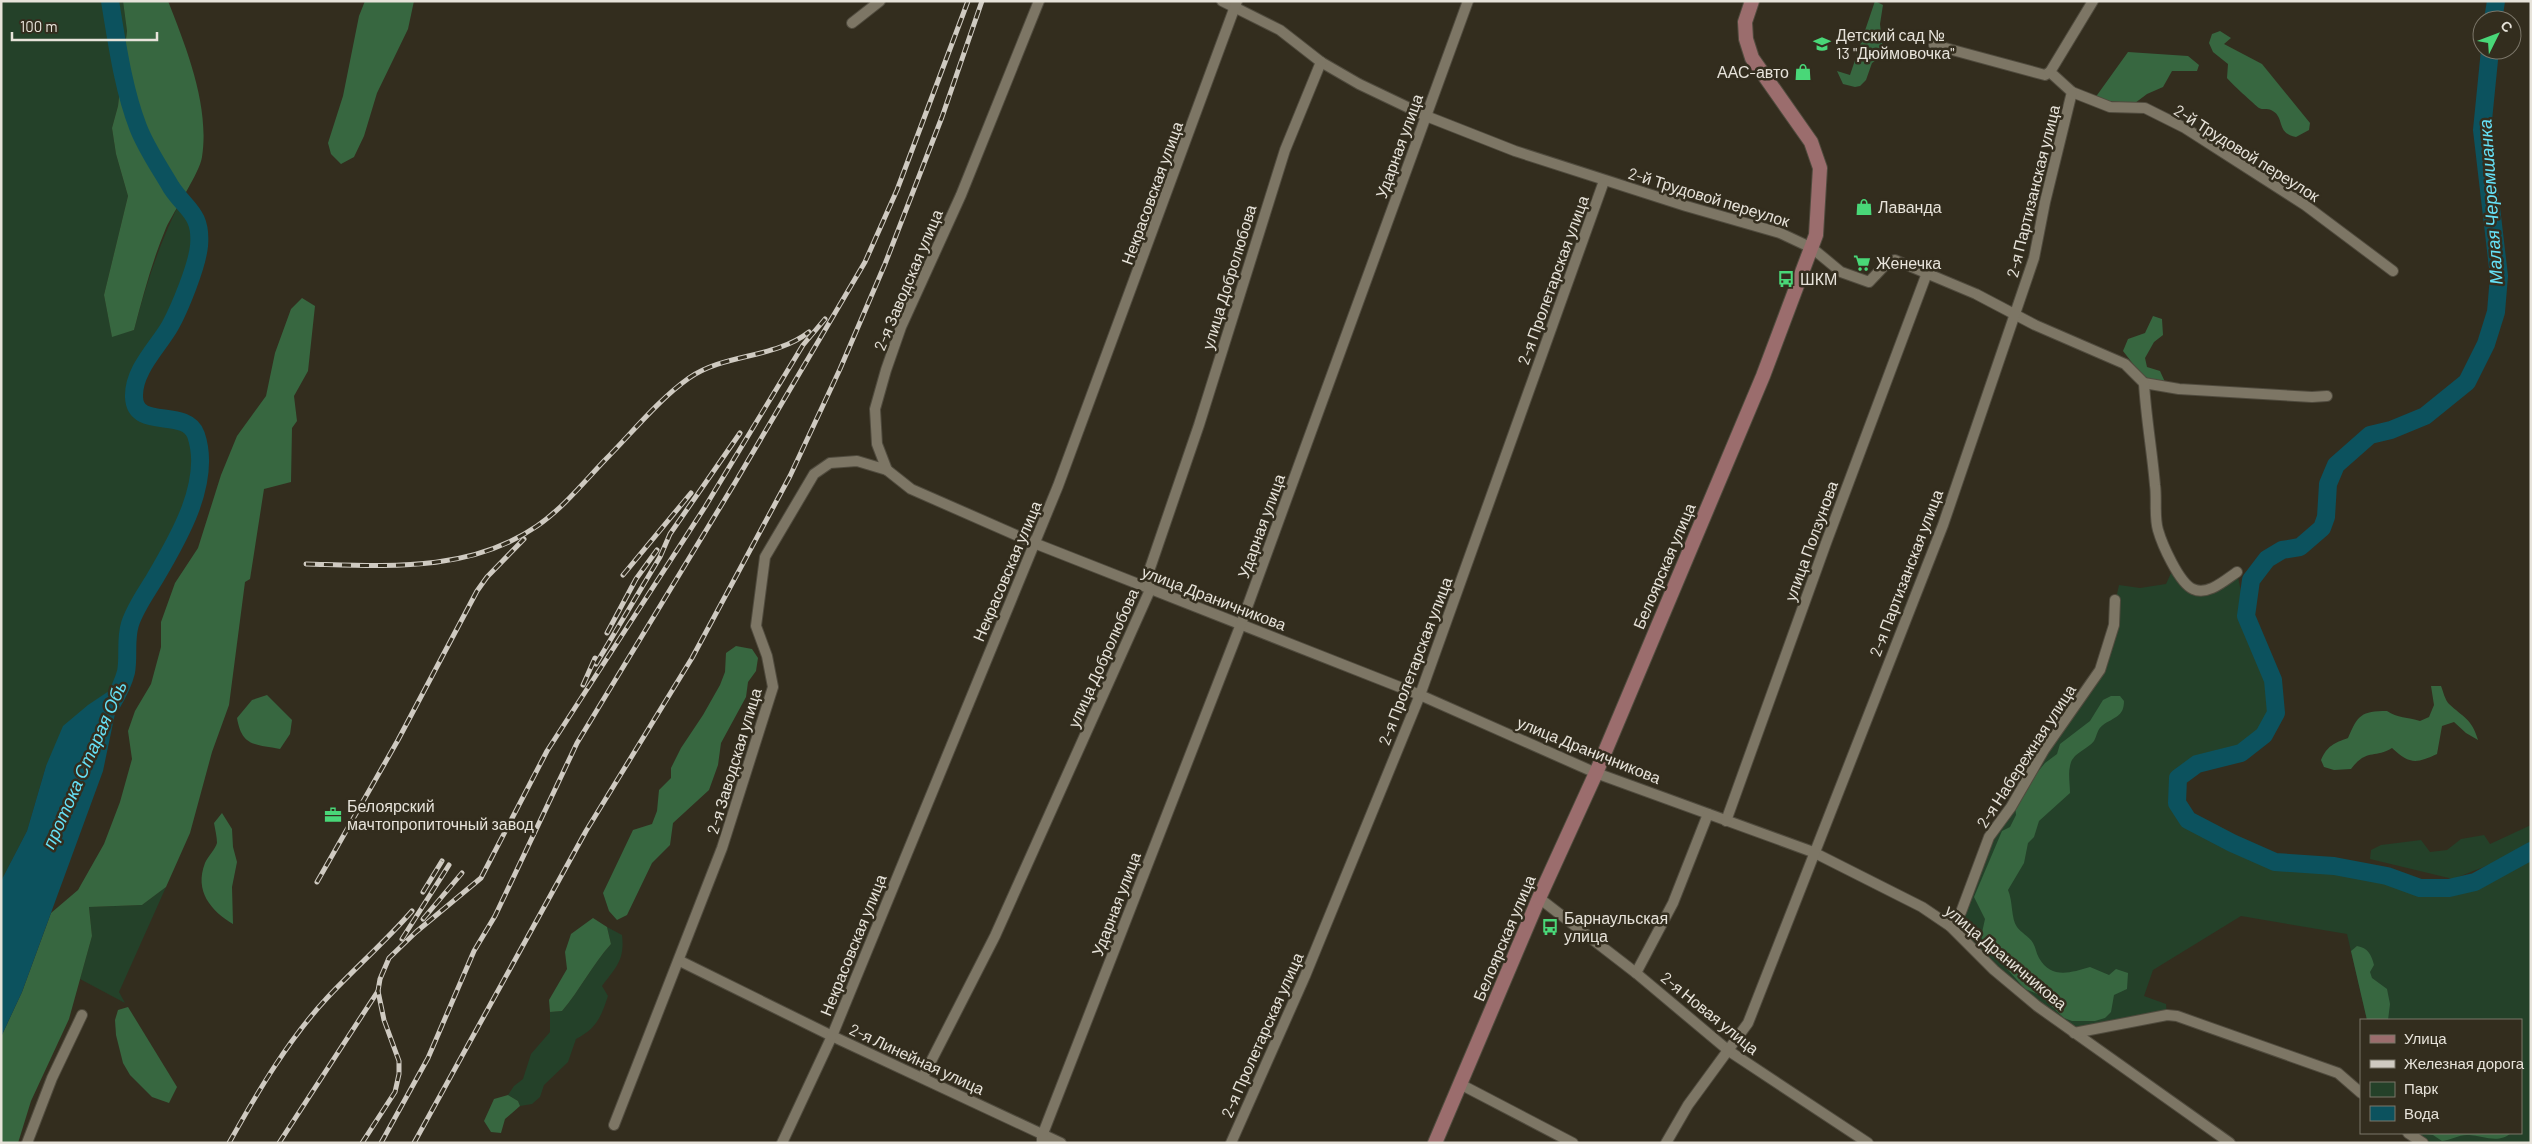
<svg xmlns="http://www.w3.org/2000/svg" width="2532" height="1144" viewBox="0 0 2532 1144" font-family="Barlow,sans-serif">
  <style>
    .green { fill: #244129 }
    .forest { fill: #376740 }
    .water { fill: #0c525e }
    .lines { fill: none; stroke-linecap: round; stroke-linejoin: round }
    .river { stroke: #0c525e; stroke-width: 18 }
    .street-casing { stroke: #504b3e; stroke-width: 12 }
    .secondary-casing { stroke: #504b3e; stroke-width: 16 }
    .street { stroke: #7d7665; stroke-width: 10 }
    .secondary { stroke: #9b6d6d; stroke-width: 14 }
    .rail-casing { stroke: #cfcac1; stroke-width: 5 }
    .rail { stroke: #332d1e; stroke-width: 3; stroke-dasharray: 9; stroke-linecap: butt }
    .labels { text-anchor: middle; stroke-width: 5; stroke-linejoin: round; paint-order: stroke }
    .poi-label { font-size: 16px; fill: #e7e3da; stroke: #332d1e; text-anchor: start }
    .street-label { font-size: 16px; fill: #e7e3da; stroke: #332d1e }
    .water-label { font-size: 18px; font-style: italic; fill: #66e1f7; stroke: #332d1e }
  </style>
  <rect width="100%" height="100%" fill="#332d1e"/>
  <g class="green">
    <path d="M 1,1 L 123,1 L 127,31 L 118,106 L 112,128 L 116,154 L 128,196 L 104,295 L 112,336 L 134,330 C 146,284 160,241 182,198 C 188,204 196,215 198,223 C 203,251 184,299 171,324 C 160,346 131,370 134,398 C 137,432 186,407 196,435 C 218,497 153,569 130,623 C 124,638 129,656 126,671 C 126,676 123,681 121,685 L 112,689 L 46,766 L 27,831 L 1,881 Z"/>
    <path d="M 2172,571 C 2204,598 2203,593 2237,572 L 2246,616 L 2273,680 L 2276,713 L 2264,735 L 2241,753 L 2221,757 L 2190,769 L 2178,778 L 2177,803 L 2188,820 L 2232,843 L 2275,862 L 2334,866 L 2387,876 L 2420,888 L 2449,888 L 2475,882 L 2531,851 L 2531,1143 L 2423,1143 L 2408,1133 L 2521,1133 L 2521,1020 L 2367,1020 L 2347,934 L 2241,916 L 2153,970 L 2144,996 L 2166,1004 L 2167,1015 L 2074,1033 L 1950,926 L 1980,857 L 2100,670 L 2119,585 L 2140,588 L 2166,584 Z"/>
    <polygon points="2531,825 2531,843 2491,864 2453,879 2370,859 2371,850 2381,845 2421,840 2430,852 2447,850 2461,839 2484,835 2490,844"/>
    <polygon points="166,887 119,992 125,1003 80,979 92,936 89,907 142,905"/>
    <path d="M 607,927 L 622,935 C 625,960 616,967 602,986 L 608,996 C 601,1017 597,1028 576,1039 L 568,1062 L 544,1085 L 540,1097 L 532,1104 L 520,1106 L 518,1101 L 508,1095 L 514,1086 L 523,1079 L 531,1054 L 550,1032 L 550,1012 L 562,1011 C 580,990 592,965 611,944 Z"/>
  </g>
  <g class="forest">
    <path d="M 123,1 L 168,1 C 186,47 210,106 202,157 C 200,172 174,211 166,228 C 152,261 143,296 134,330 L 112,337 L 104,295 L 128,196 L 116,154 L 112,128 L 118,106 L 127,31 Z"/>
    <polygon points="365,1 414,1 408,29 377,93 364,136 354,157 341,164 331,154 328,143 343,96 359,16"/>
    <polygon points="1875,1 1883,5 1880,24 1883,50 1879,58 1872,63 1866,80 1860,86 1855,87 1843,84 1837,71 1850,75"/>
    <path d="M 2220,31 L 2231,38 L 2224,44 L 2262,64 L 2310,123 L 2309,130 L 2296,137 C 2275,133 2286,117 2271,110 C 2268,108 2262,110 2259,108 C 2255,105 2230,82 2227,78 L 2228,64 L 2213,52 L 2209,43 L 2212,34 Z"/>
    <polygon points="2128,52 2188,56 2199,65 2197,71 2172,71 2163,87 2147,94 2135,103 2104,101 2095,98"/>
    <polygon points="302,298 315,306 308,371 294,396 297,421 292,428 291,482 264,489 250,579 245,582 229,705 212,752 190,833 166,887 142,905 89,907 92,936 69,1019 31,1101 18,1143 1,1143 1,1037 22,992 51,913 78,890 104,844 120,802 132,759 128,731 135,711 151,684 161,647 161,622 175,583 198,548 221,475 237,436 266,396 275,353 291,309"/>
    <polygon points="2153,316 2162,319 2163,335 2154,342 2145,358 2147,367 2160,371 2165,382 2144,378 2123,351 2128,339 2145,333"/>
    <polygon points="736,646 752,649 758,658 756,671 748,682 746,697 721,743 718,765 709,790 673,823 670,845 652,863 627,915 617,920 609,911 603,893 633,830 652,824 657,811 659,790 671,778 671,768 681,748 703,715 720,685 725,672 726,653"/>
    <path d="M 2431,686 L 2441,686 C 2443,691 2445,700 2449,704 C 2463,717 2472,719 2478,740 L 2466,733 L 2454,722 L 2442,726 L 2437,754 C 2416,764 2409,764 2392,748 C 2374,759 2367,748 2351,769 L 2334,770 L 2324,767 L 2321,760 C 2327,746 2334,743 2348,738 C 2358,715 2361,711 2387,711 C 2397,718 2408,717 2420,721 L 2429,717 L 2434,705 Z"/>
    <path d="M 267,695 L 292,720 L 290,734 L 280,749 C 255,744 242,747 237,718 L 252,700 Z"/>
    <path d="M 2111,696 L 2120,696 L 2124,701 C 2124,717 2114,717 2103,725 C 2097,729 2097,736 2094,741 C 2087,750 2072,753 2070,766 C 2068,774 2070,784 2070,793 L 2039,821 L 2034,837 L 2028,843 L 2024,863 L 2008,890 C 2013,901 2011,919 2017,927 C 2021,933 2029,936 2033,943 C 2036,948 2036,953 2039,958 C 2051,979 2070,973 2090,967 L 2109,975 L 2116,969 L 2128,973 L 2127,989 L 2114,995 L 2111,1012 L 2105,1018 L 2095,1021 L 2072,1021 L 2064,1018 L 2040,995 L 2025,989 L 1985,944 L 1981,937 L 1985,919 L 1974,897 L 2002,831 L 2010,827 L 2016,815 L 2015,804 L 2021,792 L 2045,763 L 2057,754 L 2060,744 L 2090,721 L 2103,700 Z"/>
    <path d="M 222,813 L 232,829 L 233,847 L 237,862 L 232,887 L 233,924 C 211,911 194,891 205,863 C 208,856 215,850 217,843 C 217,837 215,829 214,823 Z"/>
    <path d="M 593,918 L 607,927 L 611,944 C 592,965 580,990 562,1011 L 550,1012 L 549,1000 L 567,969 L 565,952 L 571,934 Z"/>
    <path d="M 2357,946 C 2368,948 2371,954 2374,965 L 2370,972 L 2372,978 L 2387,989 L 2390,1004 L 2388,1020 L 2367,1020 L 2351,951 Z"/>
    <polygon points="128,1007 177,1087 169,1103 152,1097 130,1075 123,1063 116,1035 115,1020 118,1010"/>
    <polygon points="508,1095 518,1101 520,1106 505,1119 501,1133 491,1132 484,1121 494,1099"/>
    <path d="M 2420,1133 L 2511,1133 C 2499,1144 2483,1136 2469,1135 C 2460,1134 2451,1140 2442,1141 L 2433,1135 Z"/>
  </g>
  <polygon class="water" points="121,685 103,771 22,992 1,1037 1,881 27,831 46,766 63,726 88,705 112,689"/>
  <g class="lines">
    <g class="river">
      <path d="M 110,1 C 117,43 123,88 138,127 C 146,148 160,168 171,187 C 186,210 202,213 199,246 C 197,266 180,308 170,326 C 158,347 133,370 134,397 C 135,431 186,407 196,435 C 212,482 178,539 155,578 C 146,593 135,608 130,624 C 125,640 129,657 126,672 C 123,684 117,695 111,705"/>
      <polyline points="2493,20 2496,1"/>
      <polyline points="2490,50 2482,130 2499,276 2496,312 2486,344 2467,382 2425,416 2391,430 2370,435 2336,465 2328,484 2326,517 2322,528 2300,547 2282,550 2267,559 2251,580 2246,616 2273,680 2276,713 2264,735 2241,753 2197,764 2178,778 2177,803 2188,820 2232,843 2275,862 2334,866 2387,876 2420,888 2449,888 2475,882 2531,851"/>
    </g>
    <g class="street-casing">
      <g id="street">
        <polyline points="1222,1 1280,30 1321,62 1359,84 1426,116 1515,151 1686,206 1780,233 1812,248 1841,272 1869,282 1888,262 1895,260 1976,294 2035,325 2125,364 2144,383 2179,389 2312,397 2327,396"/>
        <polyline points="852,23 880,1"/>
        <polyline points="1934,45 2045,75 2050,72"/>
        <polyline points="2072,92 2110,107 2145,108 2185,128 2305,205 2393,271"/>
        <path d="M 2144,383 C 2146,418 2152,450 2155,485 C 2157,499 2154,517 2158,530 C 2162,544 2179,583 2193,589 C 2208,596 2225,580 2237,572"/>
        <polyline points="887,470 911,489 1034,543 1420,695 1596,773 1813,852 1922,907 1950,926 1994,970 2037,1006 2230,1143"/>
        <polyline points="1726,821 1826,543 1927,273"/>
        <polyline points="1539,898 1636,973 1729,1051 1868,1143"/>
        <polyline points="1950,926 1961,912 1989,837 2011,807 2044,750 2100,670 2114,625 2115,600"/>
        <polyline points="680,961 832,1036 1061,1143"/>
        <polyline points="1636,973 1673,903 1708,814"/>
        <polyline points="2074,1033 2167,1015 2177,1016 2338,1073 2361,1093"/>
        <polyline points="923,1077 995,936 1150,590 1148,574 1199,425 1285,150 1321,62"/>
        <polyline points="1460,1084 1573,1143"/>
        <polyline points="614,1125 722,848 773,687 767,656 756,626 765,557 814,474 830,463 857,461 887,470 877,444 875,409 886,370 901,327 961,195 1039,1"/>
        <polyline points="2408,1133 2423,1143"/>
        <polyline points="27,1143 52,1078 82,1015"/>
        <polyline points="782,1143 832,1036 1058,486 1237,1"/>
        <polyline points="1042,1143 1042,1136 1241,624 1468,1"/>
        <polyline points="1231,1143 1305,976 1420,695 1604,181"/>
        <polyline points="1666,1143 1688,1105 1748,1023 1943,525 2034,258 2045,202 2072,92 2050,72 2093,1"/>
      </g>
    </g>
    <g class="secondary-casing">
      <polyline id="secondary" points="1435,1143 1539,898 1596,773 1763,376 1816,235 1820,168 1811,142 1752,58 1746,39 1745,22 1752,1"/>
    </g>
    <use href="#street" class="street"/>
    <use href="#secondary" class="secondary"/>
    <g class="rail-casing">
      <g id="rail">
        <path d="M 306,564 C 386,566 469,573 537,526 C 562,509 584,482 605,460 C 632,433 658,400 689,378 C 725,353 774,359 809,332"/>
        <polyline points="623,575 691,493"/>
        <polyline points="607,633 636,579 657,550"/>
        <polyline points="596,664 660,557 670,534 740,433"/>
        <polyline points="583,685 595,658"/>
        <polyline points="317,882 398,740 477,591 487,577 524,539"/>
        <polyline points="423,892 442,861"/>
        <polyline points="423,919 462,873"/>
        <polyline points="402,939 449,865"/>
        <path d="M 229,1143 C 257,1093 288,1040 327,998 C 355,968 385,942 412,911"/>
        <polyline points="279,1143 378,991"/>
        <polyline points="362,1143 395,1092 399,1074 399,1061 384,1020 378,991 380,979 389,958 416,932 481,878 547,751 705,507 803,345 825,319"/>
        <polyline points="381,1143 428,1058 474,951 495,916 577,743 736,481 865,262 897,190 968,1"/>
        <polyline points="414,1143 586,831 692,658 790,476 840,369 885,264 942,117 982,1"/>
      </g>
    </g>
    <use href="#rail" class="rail"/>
  </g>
  <defs>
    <g id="school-bare" transform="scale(1.35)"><path d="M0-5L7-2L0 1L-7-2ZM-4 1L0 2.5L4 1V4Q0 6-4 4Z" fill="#49d778" stroke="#332d1e" stroke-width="2.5" paint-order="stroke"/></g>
    <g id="shop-bare" transform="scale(1.35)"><path d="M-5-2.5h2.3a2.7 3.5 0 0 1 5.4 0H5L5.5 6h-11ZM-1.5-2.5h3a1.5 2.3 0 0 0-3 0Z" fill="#49d778" stroke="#332d1e" stroke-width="2.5" paint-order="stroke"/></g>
    <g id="supermarket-bare" transform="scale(1.35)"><path d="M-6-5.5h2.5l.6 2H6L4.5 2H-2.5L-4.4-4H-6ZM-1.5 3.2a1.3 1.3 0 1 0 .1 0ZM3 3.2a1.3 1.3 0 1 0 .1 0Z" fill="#49d778" stroke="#332d1e" stroke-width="2.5" paint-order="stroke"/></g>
    <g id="bus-bare" transform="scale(1.35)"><path d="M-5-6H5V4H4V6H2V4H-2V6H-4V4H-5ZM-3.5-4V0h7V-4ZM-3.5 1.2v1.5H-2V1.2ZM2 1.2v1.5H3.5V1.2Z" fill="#49d778" stroke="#332d1e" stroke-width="2.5" paint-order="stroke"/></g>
    <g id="office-bare" transform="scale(1.35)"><path d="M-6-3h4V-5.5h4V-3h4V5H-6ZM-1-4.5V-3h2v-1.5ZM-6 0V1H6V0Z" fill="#49d778" stroke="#332d1e" stroke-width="2.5" paint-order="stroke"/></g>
  </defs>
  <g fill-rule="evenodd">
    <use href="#school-bare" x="1822" y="44"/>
    <use href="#shop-bare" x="1803" y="72"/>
    <use href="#shop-bare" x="1864" y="207"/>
    <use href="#supermarket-bare" x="1862" y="263"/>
    <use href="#bus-bare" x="1786" y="279"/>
    <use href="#office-bare" x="333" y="815"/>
    <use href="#bus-bare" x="1550" y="927"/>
  </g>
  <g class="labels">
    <g class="poi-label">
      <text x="1836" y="41">Детский сад №<tspan x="1836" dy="18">13 "Дюймовочка"</tspan></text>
      <text x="1789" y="78" text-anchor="end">ААС-авто</text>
      <text x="1878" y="213">Лаванда</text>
      <text x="1876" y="269">Женечка</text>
      <text x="1800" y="285">ШКМ</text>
      <text x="347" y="812">Белоярский<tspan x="347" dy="18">мачтопропиточный завод</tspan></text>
      <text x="1564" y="924">Барнаульская<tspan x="1564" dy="18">улица</tspan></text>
    </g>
    <g class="street-label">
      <text transform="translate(1399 146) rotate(-70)" y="6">Ударная улица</text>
      <text transform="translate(2247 153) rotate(32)" y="6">2-й Трудовой переулок</text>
      <text transform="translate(2033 191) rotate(-76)" y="6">2-я Партизанская улица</text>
      <text transform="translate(1152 193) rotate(-70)" y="6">Некрасовская улица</text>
      <text transform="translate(1709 197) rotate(17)" y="6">2-й Трудовой переулок</text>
      <text transform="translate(1229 277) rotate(-73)" y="6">улица Добролюбова</text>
      <text transform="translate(908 280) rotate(-67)" y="6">2-я Заводская улица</text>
      <text transform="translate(1553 280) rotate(-70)" y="6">2-я Пролетарская улица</text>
      <text transform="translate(1261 526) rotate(-70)" y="6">Ударная улица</text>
      <text transform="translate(1811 541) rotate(-70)" y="6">улица Ползунова</text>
      <text transform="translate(1664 566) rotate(-67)" y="6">Белоярская улица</text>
      <text transform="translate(1007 571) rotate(-67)" y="6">Некрасовская улица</text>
      <text transform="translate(1906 573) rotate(-69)" y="6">2-я Партизанская улица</text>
      <text transform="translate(1214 598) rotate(21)" y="6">улица Драничникова</text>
      <text transform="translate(1103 658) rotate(-66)" y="6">улица Добролюбова</text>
      <text transform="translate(1415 661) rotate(-69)" y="6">2-я Пролетарская улица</text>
      <text transform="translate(1589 750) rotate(22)" y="6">улица Драничникова</text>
      <text transform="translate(2026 756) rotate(-57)" y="6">2-я Набережная улица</text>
      <text transform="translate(734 761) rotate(-73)" y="6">2-я Заводская улица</text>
      <text transform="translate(1116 904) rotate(-69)" y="6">Ударная улица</text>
      <text transform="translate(1504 938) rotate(-67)" y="6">Белоярская улица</text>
      <text transform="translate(853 945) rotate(-68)" y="6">Некрасовская улица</text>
      <text transform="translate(2006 957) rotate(40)" y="6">улица Драничникова</text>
      <text transform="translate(1710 1013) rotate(39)" y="6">2-я Новая улица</text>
      <text transform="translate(1262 1035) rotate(-66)" y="6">2-я Пролетарская улица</text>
      <text transform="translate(917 1059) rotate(25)" y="6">2-я Линейная улица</text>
    </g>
    <g class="water-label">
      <text transform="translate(2491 202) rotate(-94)" y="6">Малая Черемшанка</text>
      <text transform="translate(85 765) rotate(-66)" y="6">протока Старая Обь</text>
    </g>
  </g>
  <rect width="2532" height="1144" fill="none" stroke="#e7e3da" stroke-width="5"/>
  <rect x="2360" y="1019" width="162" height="115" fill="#332d1e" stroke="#7b7669"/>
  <rect x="2370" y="1035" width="25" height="8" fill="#9b6d6d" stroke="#7b7669"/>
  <text x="2404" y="1044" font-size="15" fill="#e7e3da">Улица</text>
  <rect x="2370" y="1060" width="25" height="8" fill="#cfcac1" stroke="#7b7669"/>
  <text x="2404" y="1069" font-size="15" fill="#e7e3da">Железная дорога</text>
  <rect x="2370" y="1082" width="25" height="15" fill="#244129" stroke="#7b7669"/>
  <text x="2404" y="1094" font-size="15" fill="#e7e3da">Парк</text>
  <rect x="2370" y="1106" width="25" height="15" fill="#0c525e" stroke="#7b7669"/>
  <text x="2404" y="1119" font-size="15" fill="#e7e3da">Вода</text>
  <g transform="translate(2497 35) rotate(48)"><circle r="24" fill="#332d1e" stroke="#7b7669"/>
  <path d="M0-4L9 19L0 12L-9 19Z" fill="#49d778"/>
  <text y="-8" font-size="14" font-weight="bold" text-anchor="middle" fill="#e7e3da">С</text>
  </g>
  <path d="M12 32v8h145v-8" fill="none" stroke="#e7e3da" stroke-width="2.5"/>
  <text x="20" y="32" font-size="15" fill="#e7e3da" stroke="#332d1e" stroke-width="4" paint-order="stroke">100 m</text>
</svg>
